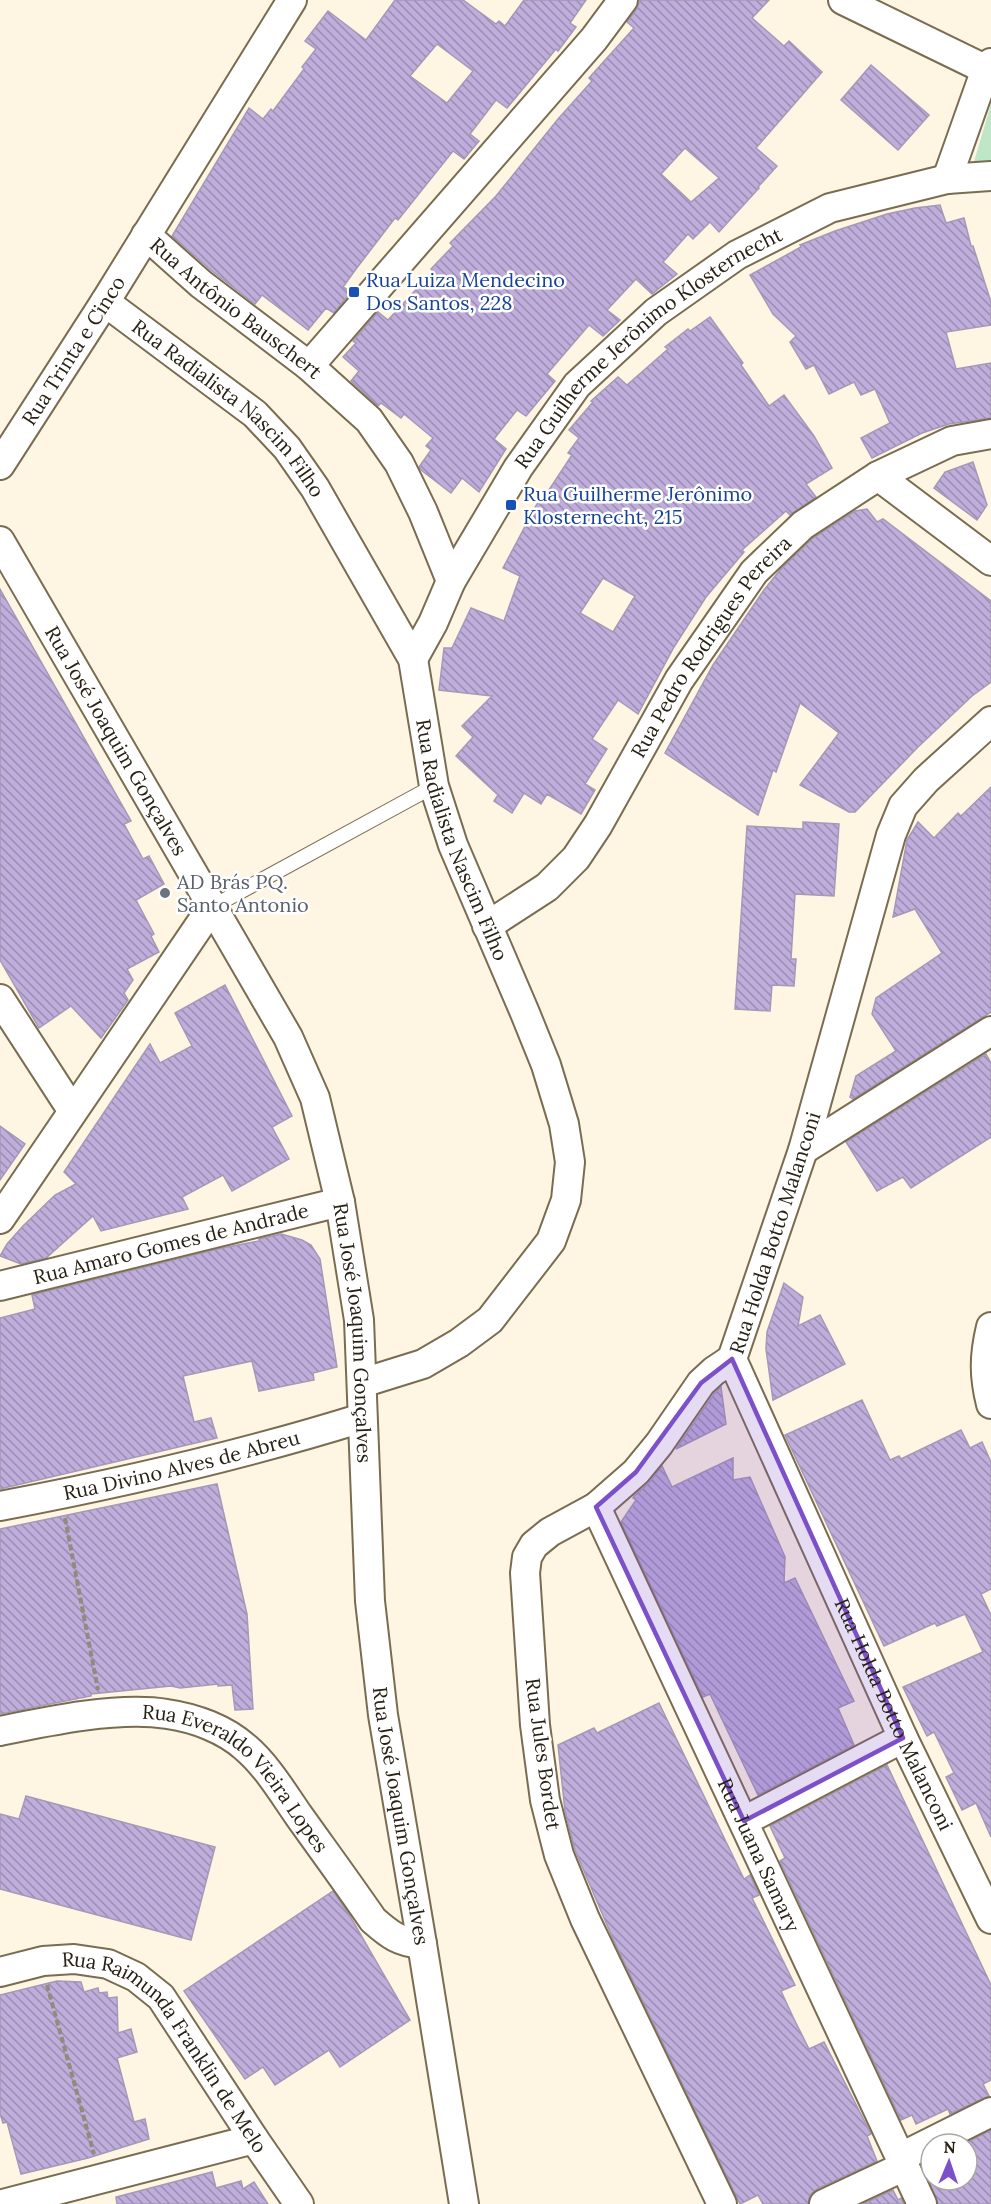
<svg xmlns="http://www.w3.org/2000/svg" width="991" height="2204" viewBox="0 0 991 2204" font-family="Lora,serif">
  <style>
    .park { fill: #bfe6c7 }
    .building { fill: url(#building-back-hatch); stroke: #a499b6; stroke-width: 1.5; fill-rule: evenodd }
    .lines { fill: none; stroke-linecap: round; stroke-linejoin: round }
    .service-casing { stroke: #7a6c51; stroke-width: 16 }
    .minor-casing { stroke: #7a6c51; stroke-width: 32 }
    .path { stroke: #928a7b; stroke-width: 4; stroke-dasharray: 6 3; stroke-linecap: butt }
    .service { stroke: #fff; stroke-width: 14 }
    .minor { stroke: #fff; stroke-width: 28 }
    .marked { fill: #7c50c9; fill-opacity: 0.2; stroke: #7c50c9; stroke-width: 4.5; stroke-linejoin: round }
    .transit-dot { fill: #1a4fb4; stroke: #fff; stroke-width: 2 }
    .worship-dot { fill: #6b7280; stroke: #fff; stroke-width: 2 }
    .labels { text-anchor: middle; stroke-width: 5; stroke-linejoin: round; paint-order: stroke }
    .transit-label { font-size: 20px; fill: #164399; stroke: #fff; text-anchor: start }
    .street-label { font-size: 20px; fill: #282216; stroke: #fff }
    .worship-label { font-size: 20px; fill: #5b616d; stroke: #fff; text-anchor: start }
  </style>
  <defs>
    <pattern id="building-back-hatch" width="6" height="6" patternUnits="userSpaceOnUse" patternTransform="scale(1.5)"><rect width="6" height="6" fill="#bfaddc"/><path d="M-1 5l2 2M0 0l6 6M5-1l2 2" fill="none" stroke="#9b8cb1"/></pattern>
  </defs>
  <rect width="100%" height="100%" fill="#fff5e3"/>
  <polygon class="park" points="991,104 991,163 973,165"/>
  <g class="building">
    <path d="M 395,0 L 463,0 L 496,24 L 499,21 L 505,26 L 524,0 L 586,0 L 570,23 L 576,27 L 558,51 L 556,49 L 507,108 L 496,100 L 470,134 L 479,141 L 464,159 L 453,151 L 398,220 L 395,218 L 356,269 L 343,287 L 351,292 L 334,313 L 326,308 L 308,330 L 262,295 L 255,304 L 212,271 L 172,236 L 249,108 L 263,119 L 271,109 L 273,111 L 304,69 L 302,67 L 316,49 L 305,41 L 328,11 L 366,40 ZM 437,44 L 473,71 L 447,103 L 410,76 Z"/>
    <path d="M 640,0 L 769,0 L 752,18 L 784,46 L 789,41 L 822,72 L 756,148 L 777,166 L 758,187 L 759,188 L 719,232 L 710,222 L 693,239 L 688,234 L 663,262 L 677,274 L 652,294 L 636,279 L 607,310 L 620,320 L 603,336 L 589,325 L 547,374 L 555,381 L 526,416 L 517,410 L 494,439 L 506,449 L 479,492 L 462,478 L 451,493 L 421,470 L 419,467 L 431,450 L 426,446 L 433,438 L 404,414 L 401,418 L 381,403 L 378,406 L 351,381 L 359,371 L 343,357 L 356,343 L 353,341 L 378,312 L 388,320 L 433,271 L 431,269 L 453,246 L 450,243 L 496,196 L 558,119 L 592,81 L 589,78 L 634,28 L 627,22 L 636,10 ZM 685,148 L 719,178 L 691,202 L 661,174 Z"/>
    <polygon points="871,65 929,115 898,150 841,100"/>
    <polygon points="940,205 946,223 964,218 971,246 973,246 991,302 991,325 946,332 956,369 991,363 991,418 949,424 922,433 872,458 861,438 890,423 875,389 861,395 854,382 829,394 814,365 806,369 790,342 796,336 773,314 750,275 801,247 800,245 835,231 887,214 915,208"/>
    <path d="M 710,317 L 743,363 L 741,365 L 769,406 L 784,395 L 814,436 L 832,468 L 806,484 L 816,497 L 790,515 L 786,511 L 742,550 L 744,552 L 706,597 L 674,647 L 638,714 L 618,700 L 592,739 L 607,749 L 585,784 L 595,790 L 581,814 L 547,794 L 541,804 L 524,793 L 512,813 L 494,801 L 498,795 L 456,756 L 473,737 L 462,726 L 492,696 L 439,690 L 444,648 L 452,648 L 471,608 L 504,621 L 520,576 L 503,568 L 539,500 L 541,502 L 572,455 L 568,453 L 579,438 L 569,430 L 593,402 L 591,401 L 618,377 L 627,385 L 668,349 L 665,347 L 688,329 L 690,331 ZM 603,578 L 635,596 L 613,632 L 580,613 Z"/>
    <polygon points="973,462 987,505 977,520 934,488 945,472"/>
    <polygon points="867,509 877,522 883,519 991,601 991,682 972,696 918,747 855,812 849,812 800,785 839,733 800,703 776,772 773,770 758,815 665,753 713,665 764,590 780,570 813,538 855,511"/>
    <polygon points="0,589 131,821 124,824 143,859 149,856 164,884 136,900 154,934 151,936 159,952 127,969 133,980 124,993 128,1000 101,1038 71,1006 39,1028 0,960"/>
    <polygon points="991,787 991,1012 853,1099 850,1097 856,1076 896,1051 872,1014 876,998 942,953 915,909 893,917 907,840 918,822 934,838 958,813 961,816"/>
    <polygon points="803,822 839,824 834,896 795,894 791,959 796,959 794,986 772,985 770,1011 735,1009 747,826 803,829"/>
    <polygon points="225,985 292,1116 272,1127 289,1159 232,1191 223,1175 182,1197 188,1209 101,1231 93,1216 46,1258 21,1264 0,1256 7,1244 23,1226 55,1195 76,1184 64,1172 150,1044 160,1063 192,1046 175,1013"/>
    <polygon points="986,1054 991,1063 991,1137 911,1188 903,1177 877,1191 846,1142"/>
    <polygon points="0,1126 25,1144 0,1180"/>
    <polygon points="281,1234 302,1240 311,1245 320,1259 337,1367 313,1373 314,1380 259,1391 252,1361 183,1376 194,1422 211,1418 217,1438 0,1489 0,1318 35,1309 32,1295 222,1248 259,1241 259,1239"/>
    <polygon points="784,1283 803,1297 798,1326 820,1315 845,1364 773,1400 766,1349 767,1332"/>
    <polygon points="721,1387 726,1424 676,1449 714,1394"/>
    <polygon points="862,1400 890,1460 899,1456 901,1459 961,1430 970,1448 982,1442 991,1462 991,1589 981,1594 991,1615 991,1837 976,1803 962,1810 946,1777 954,1773 934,1732 927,1736 903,1687 983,1652 965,1614 937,1626 935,1623 884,1646 785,1435"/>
    <polygon points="733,1458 733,1480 750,1477 785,1557 784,1583 795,1578 854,1701 838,1708 854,1745 758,1795 710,1694 703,1697 621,1522 636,1500 633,1498 634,1496 649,1483 662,1466 672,1487"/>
    <polygon points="217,1484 247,1614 253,1709 235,1710 232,1685 218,1686 218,1684 180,1688 171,1686 91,1694 91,1696 0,1714 0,1529"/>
    <polygon points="659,1703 744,1879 750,1875 759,1895 752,1898 795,1985 781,1991 793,2017 809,2049 824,2042 871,2134 867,2136 877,2161 817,2189 810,2195 808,2204 763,2204 758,2195 740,2204 613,1939 575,1850 565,1811 558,1745 594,1728 597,1733"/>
    <polygon points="887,1765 991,1985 991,2080 983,2084 989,2096 950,2114 948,2109 916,2124 912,2115 901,2120 780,1861 785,1858 770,1826"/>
    <polygon points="26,1796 215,1847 191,1940 0,1889 0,1814 19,1819"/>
    <polygon points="333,1891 347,1911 410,2020 340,2067 329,2050 275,2085 263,2067 245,2079 184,1991"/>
    <polygon points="57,1981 81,1982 84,1992 98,1988 99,1993 107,1992 108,1998 117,1997 118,2033 131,2029 137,2052 117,2058 134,2122 145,2119 149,2139 88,2158 21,2174 7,2122 3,2123 0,2114 0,1995"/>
    <polygon points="991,2130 991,2204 938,2204 922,2165 931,2160 931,2180 967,2180 967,2144 964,2144"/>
    <polygon points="212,2172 216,2188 241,2181 243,2189 254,2182 268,2204 117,2204 116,2197"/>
    <polygon points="893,2190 898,2200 901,2198 904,2204 863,2204"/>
  </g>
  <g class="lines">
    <g class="service-casing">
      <polyline id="service" points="212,907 434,786"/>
    </g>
    <g class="minor-casing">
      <g id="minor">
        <polyline points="843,0 991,72"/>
        <polyline points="947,179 986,69 991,63"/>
        <path id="s1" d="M 146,235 L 201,284 L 309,366 L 369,420 L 399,463 L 423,512 L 451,581"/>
        <path id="s2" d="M 105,302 L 255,414 L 287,448 L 315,488 L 413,659 L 434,786 L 453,845 L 525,1013 L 546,1065 L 564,1124 L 570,1162 L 566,1200 L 551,1241 L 490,1320 L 459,1343 L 423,1364 L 362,1383"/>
        <polyline points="309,366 594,39 623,0"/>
        <path id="s3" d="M 0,465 L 105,302 L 292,0"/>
        <polyline points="878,476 991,561"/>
        <path id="s4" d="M 0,541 L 288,1037 L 315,1098 L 340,1202 L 359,1320 L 370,1601 L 383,1715 L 422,1944 L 464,2204"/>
        <path id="s5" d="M 413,659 L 433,623 L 451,581 L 518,468 L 577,385 L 656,312 L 737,255 L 830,208 L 947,179 L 991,176"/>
        <path id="s6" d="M 991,721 L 926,780 L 903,806 L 891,835 L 803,1150 L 732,1359 L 903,1738 L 991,1919"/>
        <path id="s7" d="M 487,926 L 547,887 L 576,858 L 598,825 L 679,680 L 754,572 L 803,525 L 878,476 L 952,441 L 991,434"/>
        <polyline points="0,999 72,1110"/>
        <polyline points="803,1150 991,1031"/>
        <polyline points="0,1219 212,907"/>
        <path id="s8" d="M 0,1286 L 340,1202"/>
        <path d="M 991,1327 C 984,1356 984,1376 991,1404"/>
        <path id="s9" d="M 0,1506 C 122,1483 243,1455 362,1418"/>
        <path id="s10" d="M 596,1507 L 922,2204"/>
        <path id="s11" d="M 0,1731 C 48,1721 119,1706 167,1714 C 195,1718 225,1729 246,1748 C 267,1766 283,1793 299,1816 C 324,1851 349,1885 373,1920 C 390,1935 399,1942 422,1944"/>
        <polyline points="744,1821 903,1738"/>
        <path id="s12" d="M 0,1972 L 43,1961 L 74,1959 L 108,1964 L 136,1977 L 161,1997 L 254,2139 L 299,2204"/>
        <polyline points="901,2157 991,2112"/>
        <polyline points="3,2204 254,2139"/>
        <polyline points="722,2204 585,1919 559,1855 545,1800 535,1725 525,1573 527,1557 534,1545 550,1532 596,1507 636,1472 659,1444 701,1383 714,1371 732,1359"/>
        <polyline points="824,2204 905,2166"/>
      </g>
    </g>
    <g class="path">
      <polyline points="65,1518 98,1690"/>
      <polyline points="47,1985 94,2154"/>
    </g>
    <use href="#service" class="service"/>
    <use href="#minor" class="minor"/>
  </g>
  <path class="marked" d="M 732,1359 L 903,1738 L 744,1821 L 596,1507 L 636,1472 L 701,1383 Z"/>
  <g class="transit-dot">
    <rect x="348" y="286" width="12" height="12" rx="3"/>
    <rect x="505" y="499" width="12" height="12" rx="3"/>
  </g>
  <circle class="worship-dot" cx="165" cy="893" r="6"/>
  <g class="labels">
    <g class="transit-label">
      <text x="366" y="287">Rua Luiza Mendecino<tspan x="366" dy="23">Dos Santos, 228</tspan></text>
      <text x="523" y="501">Rua Guilherme Jerônimo<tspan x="523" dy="23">Klosternecht, 215</tspan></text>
    </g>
    <g class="street-label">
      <text dy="7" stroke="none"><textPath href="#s1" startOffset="116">Rua Antônio Bauschert</textPath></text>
      <text dy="7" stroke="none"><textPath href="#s3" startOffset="136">Rua Trinta e Cinco</textPath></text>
      <text dy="7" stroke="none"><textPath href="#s5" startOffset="398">Rua Guilherme Jerônimo Klosternecht</textPath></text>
      <text dy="7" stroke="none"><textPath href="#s2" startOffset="164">Rua Radialista Nascim Filho</textPath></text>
      <text dy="7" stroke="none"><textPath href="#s7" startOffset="364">Rua Pedro Rodrigues Pereira</textPath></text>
      <text dy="7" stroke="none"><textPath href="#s4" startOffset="231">Rua José Joaquim Gonçalves</textPath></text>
      <text dy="7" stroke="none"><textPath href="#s2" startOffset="668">Rua Radialista Nascim Filho</textPath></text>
      <text transform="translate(775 1233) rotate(-72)" y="7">Rua Holda Botto Malanconi</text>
      <text dy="7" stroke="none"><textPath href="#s8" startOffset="176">Rua Amaro Gomes de Andrade</textPath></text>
      <text dy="7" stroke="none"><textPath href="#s4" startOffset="879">Rua José Joaquim Gonçalves</textPath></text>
      <text dy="7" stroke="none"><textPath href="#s9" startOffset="186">Rua Divino Alves de Abreu</textPath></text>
      <text dy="7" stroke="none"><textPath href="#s6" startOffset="1092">Rua Holda Botto Malanconi</textPath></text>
      <text transform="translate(543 1754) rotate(82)" y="7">Rua Jules Bordet</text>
      <text dy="7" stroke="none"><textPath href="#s11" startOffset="264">Rua Everaldo Vieira Lopes</textPath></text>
      <text dy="7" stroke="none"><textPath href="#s4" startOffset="1365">Rua José Joaquim Gonçalves</textPath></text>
      <text dy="7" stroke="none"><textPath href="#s10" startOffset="384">Rua Juana Samary</textPath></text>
      <text dy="7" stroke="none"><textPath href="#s12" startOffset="210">Rua Raimunda Franklin de Melo</textPath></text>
    </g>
    <g class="worship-label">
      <text x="177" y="889">AD Brás PQ.<tspan x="177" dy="23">Santo Antonio</tspan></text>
    </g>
  </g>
  <g transform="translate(949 2162) rotate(2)"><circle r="28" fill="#ffffff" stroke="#a9a7a2" stroke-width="1.5"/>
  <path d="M0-4.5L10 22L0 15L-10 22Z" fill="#7c50c9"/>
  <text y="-9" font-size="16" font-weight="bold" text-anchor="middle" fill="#282216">N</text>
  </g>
</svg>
